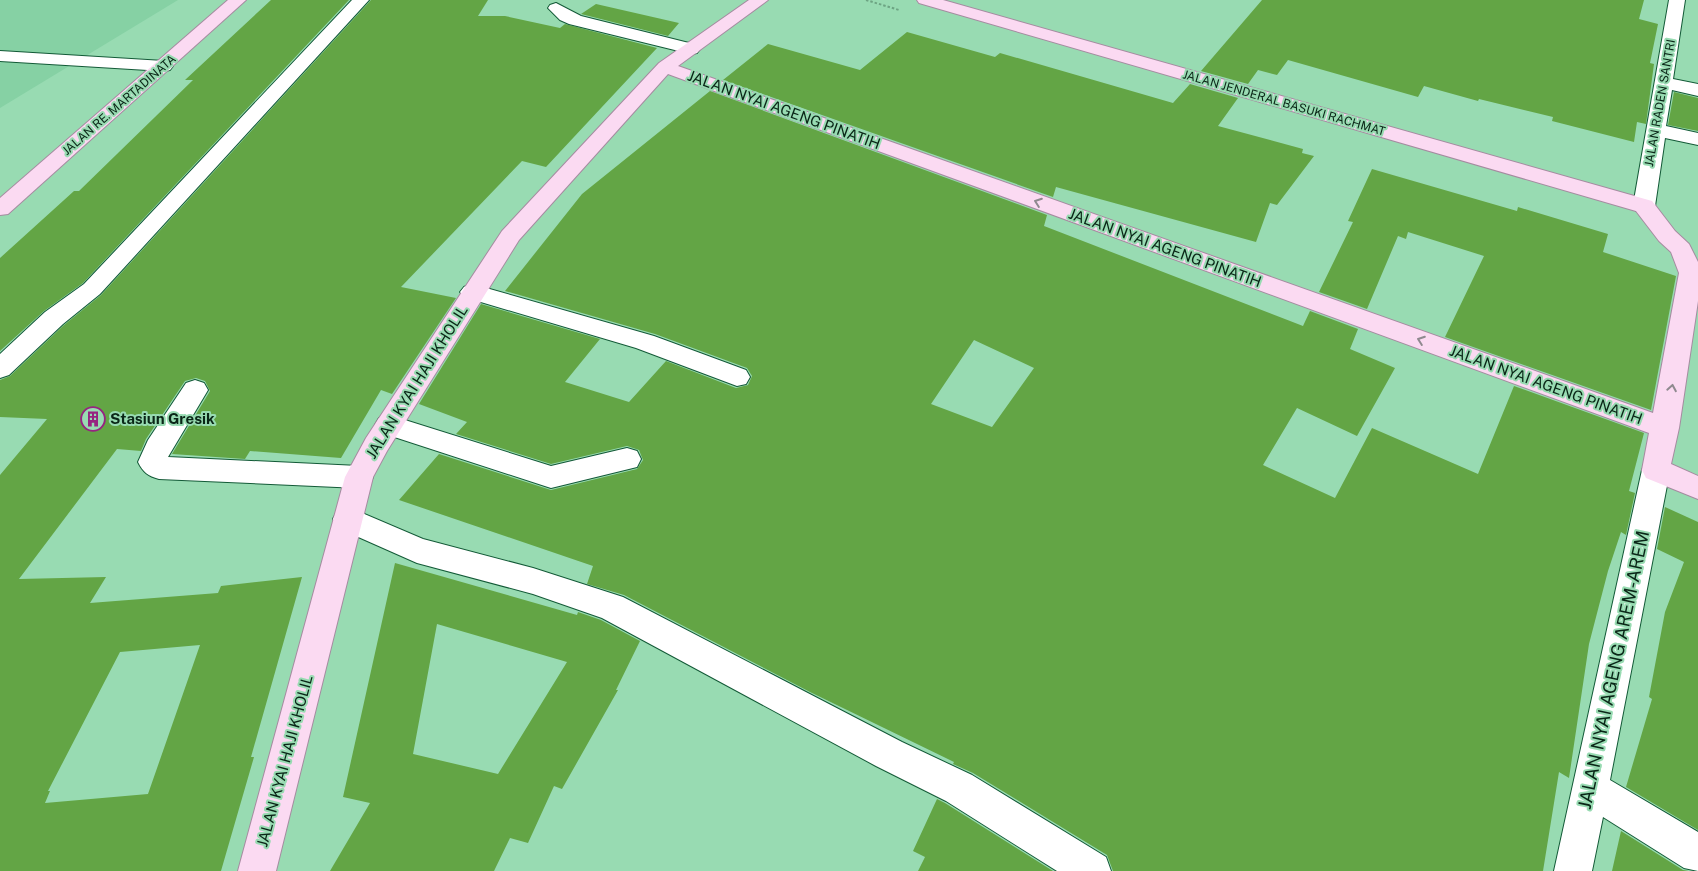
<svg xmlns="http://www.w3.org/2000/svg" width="1698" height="871" viewBox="0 0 1698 871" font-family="'Public Sans',sans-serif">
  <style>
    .built { fill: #86d1a4 }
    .building { fill: #63a545; fill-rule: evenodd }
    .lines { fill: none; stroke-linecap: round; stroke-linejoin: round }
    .minor-casing { stroke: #135a37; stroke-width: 2 }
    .major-casing { stroke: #a58ba0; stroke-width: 2 }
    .path { stroke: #6da483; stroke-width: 2; stroke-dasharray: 2.5 2; stroke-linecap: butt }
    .minor { fill: #fff; fill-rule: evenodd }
    .major { fill: #fbdaf2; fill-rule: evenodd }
    .oneway { stroke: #8f898f }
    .labels { text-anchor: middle; stroke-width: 4; stroke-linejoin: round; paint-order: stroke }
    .far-street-label { font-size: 12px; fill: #0a2617; stroke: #98dbb2 }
    .street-label { font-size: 15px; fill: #0a2617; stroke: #98dbb2 }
    .poi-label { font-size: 15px; font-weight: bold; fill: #0a2617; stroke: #98dbb2; text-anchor: start }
    .near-street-label { font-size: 18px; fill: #0a2617; stroke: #98dbb2 }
  </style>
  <rect width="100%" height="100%" fill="#98dbb2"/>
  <polygon class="built" points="0,0 178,0 0,108"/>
  <g class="building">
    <polygon points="271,0 349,0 83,283 44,311 0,351 0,258 74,191 79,191 193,80 185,80"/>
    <path d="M 371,0 L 488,0 L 478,16 L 505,16 L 560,28 L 565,24 L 657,48 L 546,167 L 522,161 L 401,287 L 456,298 L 392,394 L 381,390 L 341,458 L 250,451 L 245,459 L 172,454 L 210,391 L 205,381 L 196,378 L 185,381 L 146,439 L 141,451 L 117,449 L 19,579 L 106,577 L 90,603 L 218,593 L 221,586 L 302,577 L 251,757 L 254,757 L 221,871 L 0,871 L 0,475 L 47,419 L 0,417 L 0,380 L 10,376 L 64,325 L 101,295 ZM 200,645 L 148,794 L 45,803 L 50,791 L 48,791 L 120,652 Z"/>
    <polygon points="1262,0 1644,0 1639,19 1658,24 1650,63 1654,64 1646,124 1637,122 1634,142 1552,121 1553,117 1479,99 1478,101 1424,86 1418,97 1288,60 1277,75 1258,70 1248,84 1201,71"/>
    <polygon points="596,4 679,23 668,36 581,14"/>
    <polygon points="907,32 995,57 1000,53 1173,103 1190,84 1238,98 1218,126 1303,149 1302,153 1314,156 1277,205 1270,203 1256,242 1056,187 1053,197 723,80 768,44 860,70"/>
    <path d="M 710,91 L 1047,215 L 1044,226 L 1303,326 L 1310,311 L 1358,329 L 1350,349 L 1395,368 L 1357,436 L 1297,408 L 1263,465 L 1335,498 L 1372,428 L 1478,474 L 1514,386 L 1644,433 L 1629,491 L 1635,493 L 1626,535 L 1621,532 L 1608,571 L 1589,644 L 1569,778 L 1559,772 L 1543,871 L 1113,871 L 1107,855 L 973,773 L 953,764 L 954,762 L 810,692 L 624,595 L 587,584 L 593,566 L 399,500 L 439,454 L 551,490 L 637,469 L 643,460 L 639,450 L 627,446 L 551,464 L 456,434 L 467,422 L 419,404 L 481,304 L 600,339 L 565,382 L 629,402 L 666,361 L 736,388 L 748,385 L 752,376 L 747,368 L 655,334 L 505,291 L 582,194 ZM 974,340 L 1034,368 L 992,427 L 931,404 Z"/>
    <polygon points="1674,92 1698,98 1698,131 1668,125"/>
    <polygon points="1372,169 1517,211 1518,207 1608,234 1603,252 1676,276 1651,410 1445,337 1484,256 1408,232 1406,239 1398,236 1367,309 1319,292 1353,222 1348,221"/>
    <polygon points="1665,507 1698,522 1698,830 1626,787 1652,699 1649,697 1665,612 1684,562 1657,549"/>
    <path d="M 395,563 L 577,615 L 578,612 L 601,620 L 640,641 L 616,690 L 618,690 L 562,789 L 554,786 L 528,843 L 510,838 L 494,871 L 330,871 L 370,803 L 343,797 ZM 437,624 L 567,662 L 498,774 L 413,754 Z"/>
    <polygon points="937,799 945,803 1053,871 918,871 925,857 913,851"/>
    <polygon points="1621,831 1683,870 1689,871 1612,871"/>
  </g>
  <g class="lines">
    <g class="minor-casing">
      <g id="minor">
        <polygon points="352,0 369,0 100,294 63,324 9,375 0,378 0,354 45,312 84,284"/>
        <polygon points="1669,0 1685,0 1673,79 1698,84 1698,96 1672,90 1666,126 1698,133 1698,145 1665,138 1655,206 1652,211 1644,212 1636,211 1633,206"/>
        <polygon points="556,3 581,16 697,45 700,49 697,53 691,54 569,24 560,20 548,8 550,5"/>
        <polygon points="0,51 164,61 170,62 173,66 170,70 164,71 0,61"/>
        <polygon points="472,284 654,336 746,370 750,377 746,384 737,386 636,348 464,297 460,292 464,287"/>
        <path d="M 195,380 L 204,383 L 208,390 L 168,457 L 359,466 L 369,469 L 373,477 L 369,485 L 359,488 L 159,479 C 148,476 143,472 138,462 L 148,440 L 186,383 Z"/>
        <polygon points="389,415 551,466 627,448 637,451 641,459 637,467 551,488 379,432 375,425 379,418"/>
        <polygon points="1656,459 1666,462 1670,470 1610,780 1698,832 1698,871 1684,868 1603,817 1592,871 1554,871 1642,470 1646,462"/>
        <polygon points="348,507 423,539 533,568 623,597 902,742 972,775 1106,857 1111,871 1057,871 946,801 876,766 602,618 533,594 417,563 338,528 333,519 338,510"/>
      </g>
    </g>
    <g class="major-casing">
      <g id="major">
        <polygon points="228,0 246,0 8,214 0,215 0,198"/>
        <polygon points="749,0 768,0 678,66 1653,413 1679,273 1671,252 1659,241 1636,211 919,3 917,0 943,0 1652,201 1675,231 1689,244 1698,262 1698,301 1679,428 1671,464 1698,476 1698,499 1646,478 1642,470 1649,433 668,74 519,240 387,451 373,477 276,871 238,871 345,477 366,438 502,231 659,63"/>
      </g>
    </g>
    <polyline class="path" points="866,0 899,10"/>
    <use href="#minor" class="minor"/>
    <use href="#major" class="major"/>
  </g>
  <defs><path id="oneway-chevron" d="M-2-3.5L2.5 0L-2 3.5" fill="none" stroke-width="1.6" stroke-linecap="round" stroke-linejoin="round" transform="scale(1.25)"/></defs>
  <g class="oneway">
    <use href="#oneway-chevron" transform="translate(1038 202) rotate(-160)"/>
    <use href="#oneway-chevron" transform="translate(1421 340) rotate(-160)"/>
    <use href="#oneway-chevron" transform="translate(1672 388) rotate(-80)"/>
  </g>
  <defs>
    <g id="building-ring" transform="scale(1.25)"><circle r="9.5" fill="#98dbb2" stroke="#972381" stroke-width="1.5"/><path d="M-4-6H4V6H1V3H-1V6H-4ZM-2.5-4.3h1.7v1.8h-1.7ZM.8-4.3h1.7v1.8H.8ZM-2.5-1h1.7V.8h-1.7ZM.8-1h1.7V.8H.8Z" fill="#972381"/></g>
  </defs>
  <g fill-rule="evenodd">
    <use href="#building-ring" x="93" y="419"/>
  </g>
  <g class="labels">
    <g class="far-street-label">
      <text transform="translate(1284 103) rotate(16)" y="4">JALAN JENDERAL BASUKI RACHMAT</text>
      <text transform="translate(1660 103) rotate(-80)" y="4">JALAN RADEN SANTRI</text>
      <text transform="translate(119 105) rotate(-41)" y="4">JALAN RE. MARTADINATA</text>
    </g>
    <g class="street-label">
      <text transform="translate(784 110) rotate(20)" y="5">JALAN NYAI AGENG PINATIH</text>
      <text transform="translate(1165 248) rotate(20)" y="5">JALAN NYAI AGENG PINATIH</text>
      <text transform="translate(417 382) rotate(-58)" y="5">JALAN KYAI HAJI KHOLIL</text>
      <text transform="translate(1546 385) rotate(20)" y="5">JALAN NYAI AGENG PINATIH</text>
      <text transform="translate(285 761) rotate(-75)" y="5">JALAN KYAI HAJI KHOLIL</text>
    </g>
    <g class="poi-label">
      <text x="110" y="424">Stasiun Gresik</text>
    </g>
    <g class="near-street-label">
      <text transform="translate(1614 670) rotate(-78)" y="6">JALAN NYAI AGENG AREM-AREM</text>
    </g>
  </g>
</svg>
